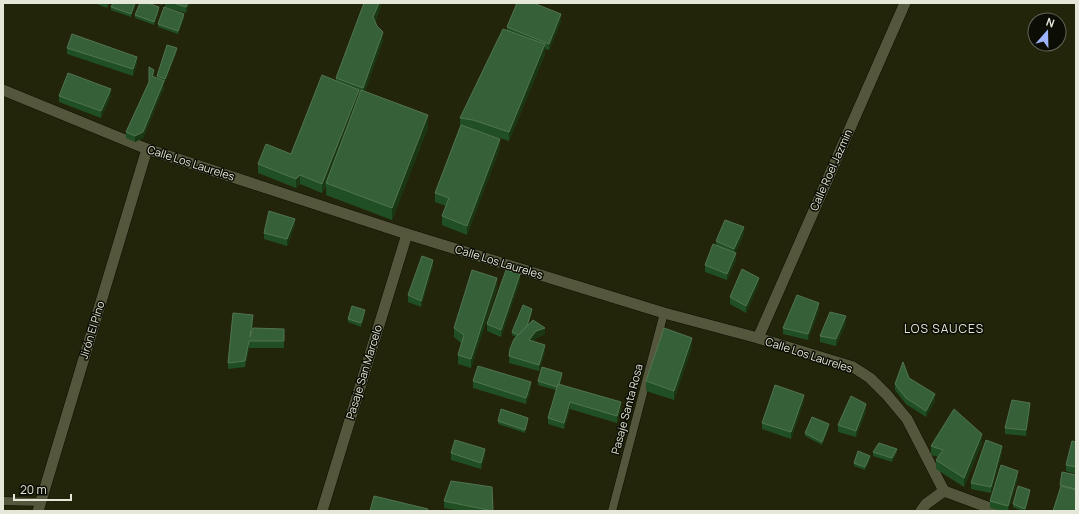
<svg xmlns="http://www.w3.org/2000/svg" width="1079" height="514" viewBox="0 0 1079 514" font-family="Manrope,sans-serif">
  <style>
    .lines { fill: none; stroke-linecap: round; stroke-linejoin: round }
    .service-casing { stroke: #0d0e00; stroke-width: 9 }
    .minor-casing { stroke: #0d0e00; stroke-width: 12 }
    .service { stroke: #55573c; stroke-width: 8 }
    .minor { stroke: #55573c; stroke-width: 11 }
    .wall { fill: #214f24 }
    .shaded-wall { fill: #193812 }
    .building { fill: #366037; stroke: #517550 }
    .labels { text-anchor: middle; stroke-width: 3; stroke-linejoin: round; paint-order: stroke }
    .street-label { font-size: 11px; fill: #e5e7d8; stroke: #0c0d04 }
    .neighbourhood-label { font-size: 12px; letter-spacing: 1px; fill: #e5e7d8; stroke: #0c0d04 }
  </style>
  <rect width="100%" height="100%" fill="#23250b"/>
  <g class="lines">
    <g class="service-casing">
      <g id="service">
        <polyline points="3,501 41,502"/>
        <polyline points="612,511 664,313"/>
      </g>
    </g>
    <g class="minor-casing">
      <g id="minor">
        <polyline points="3,90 147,149 407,234 664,313 758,338 853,367 870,378 887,395 907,419 944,491"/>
        <polyline points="758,338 905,3"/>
        <polyline points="944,491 998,511"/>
        <polyline points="38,511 147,149"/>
        <polyline points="322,511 407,234"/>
        <polyline points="921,511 926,504 944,491"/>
      </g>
    </g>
    <use href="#service" class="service"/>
    <use href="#minor" class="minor"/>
  </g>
  <g class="wall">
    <polygon points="94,3 109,3 107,8"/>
    <polygon points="113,3 136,3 131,17 111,10 111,7"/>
    <polygon points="156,3 163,3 162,5"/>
    <polygon points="165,3 190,3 186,13 165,7"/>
    <polygon points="381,3 381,6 375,22 383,41 365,91 428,127 392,220 326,195 326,185 322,193 300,184 296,188 258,173 258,164 291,154 336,81 336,78"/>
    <polygon points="159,11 154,25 135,18 135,15"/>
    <polygon points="184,18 178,34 158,27 158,24"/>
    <polygon points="561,21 549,50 545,49 545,54 509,141 471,129 500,148 467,235 442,225 442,216 446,206 435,202 435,193 460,127 460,118 507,30 507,27"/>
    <polygon points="67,48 137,63 133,76 67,54"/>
    <polygon points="177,51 165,82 164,82 164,88 143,138 135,142 126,138 126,132 154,76 154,77 157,79 157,76"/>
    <polygon points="59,96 111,96 101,118 59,102"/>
    <polygon points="295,225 287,246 264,239 264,233"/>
    <polygon points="744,234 735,253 736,260 727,280 705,272 705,265 716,245 716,241"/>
    <polygon points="433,266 421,307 408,302 408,295"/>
    <polygon points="520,281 501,337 487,331 487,324"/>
    <polygon points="759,284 746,313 730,304 730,297"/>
    <polygon points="497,288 471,368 458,364 458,355 461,343 454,337 454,328"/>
    <polygon points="819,310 808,340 783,334 783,328"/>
    <polygon points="532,312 528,325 545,334 536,338 533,341 545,351 539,371 509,363 510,349 516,337 512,335 512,332"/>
    <polygon points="365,314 361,327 348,322 348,319"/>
    <polygon points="253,322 252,331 284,329 284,348 249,348 245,367 228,369 228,363"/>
    <polygon points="846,323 836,346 820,342 820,336"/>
    <polygon points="692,347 674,400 646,391 646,381"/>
    <polygon points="562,377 560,384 621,409 617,423 570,409 564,429 548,424 548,418 556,390 538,385 538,381"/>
    <polygon points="909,378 935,401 926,417 906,404 895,390 895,384"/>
    <polygon points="473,381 531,389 526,404 473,388"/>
    <polygon points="804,401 791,439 762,429 762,423"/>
    <polygon points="1030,410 1026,436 1005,434 1005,428"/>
    <polygon points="866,411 856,437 838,432 838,425"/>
    <polygon points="498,421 528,421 525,433 498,424"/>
    <polygon points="829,427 822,445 805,436 805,433"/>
    <polygon points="1076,442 1076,474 1066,471 1066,465"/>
    <polygon points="982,443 964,487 936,469 936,460 938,457 931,455 931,446"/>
    <polygon points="873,452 897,452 892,462 873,456"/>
    <polygon points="1002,452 991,493 971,489 971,483"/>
    <polygon points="451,453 485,455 481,469 451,460"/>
    <polygon points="870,459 865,470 854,466 854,463"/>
    <polygon points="1062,472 1076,475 1076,511 1060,486"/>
    <polygon points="1018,478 1008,511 1002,511 990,508 990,501"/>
    <polygon points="492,487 493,511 462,511 444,508 444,501"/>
    <polygon points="1030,494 1025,511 1022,511 1013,507 1013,504"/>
  </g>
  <g class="shaded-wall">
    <polygon points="135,3 136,3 131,17 131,14"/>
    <polygon points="188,3 190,3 186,13 186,7"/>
    <polygon points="379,3 381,3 381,6 373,26 373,17"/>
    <polygon points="159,7 159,11 154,25 154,22"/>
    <polygon points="184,14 184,18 178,34 178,31"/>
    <polygon points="561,14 561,21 549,50 549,44"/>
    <polygon points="383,32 383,41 363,97 363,88"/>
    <polygon points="545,44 545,54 509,141 509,132"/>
    <polygon points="177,48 177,51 165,82 165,79"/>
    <polygon points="137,57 137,63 133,76 133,69"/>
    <polygon points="154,70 154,76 152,83 152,76"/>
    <polygon points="164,81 164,88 143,138 135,142 135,136"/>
    <polygon points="111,89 111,96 101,118 101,111"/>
    <polygon points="359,90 359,99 322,193 322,184"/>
    <polygon points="428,115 428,127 392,220 392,208"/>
    <polygon points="500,139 500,148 467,235 467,226"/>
    <polygon points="300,175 300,184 296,188 296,179"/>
    <polygon points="295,219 295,225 287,246 287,239"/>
    <polygon points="744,227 744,234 734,255 734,249"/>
    <polygon points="736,253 736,260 727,280 727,274"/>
    <polygon points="433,260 433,266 421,307 421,301"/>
    <polygon points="520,274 520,281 501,337 501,330"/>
    <polygon points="497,278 497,288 471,368 471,359"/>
    <polygon points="759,278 759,284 746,313 746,306"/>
    <polygon points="819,303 819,310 808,340 808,334"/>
    <polygon points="532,309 532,312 526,332 520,339"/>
    <polygon points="365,310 365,314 361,327 361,323"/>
    <polygon points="253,315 253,322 250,341 250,337"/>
    <polygon points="846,316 846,323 836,346 836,339"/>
    <polygon points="545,328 545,334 536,338 529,347 529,340 536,331"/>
    <polygon points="692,338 692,347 674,400 674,391"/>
    <polygon points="249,341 249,348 245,367 245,361"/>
    <polygon points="545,345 545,351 539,371 539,365"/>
    <polygon points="562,373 562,377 558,390 558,387"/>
    <polygon points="531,382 531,389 526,404 526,398"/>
    <polygon points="935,394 935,401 926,417 926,411"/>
    <polygon points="804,395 804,401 791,439 791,432"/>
    <polygon points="570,402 570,409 564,429 564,423"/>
    <polygon points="621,402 621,409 617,423 617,416"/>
    <polygon points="1030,403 1030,410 1026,436 1026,430"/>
    <polygon points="866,404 866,411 856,437 856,431"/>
    <polygon points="528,418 528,421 525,433 525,430"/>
    <polygon points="829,424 829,427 822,445 822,442"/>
    <polygon points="982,434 982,443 964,487 964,478"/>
    <polygon points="1002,446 1002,452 991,493 991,487"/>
    <polygon points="485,449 485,455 481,469 481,463"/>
    <polygon points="897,449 897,452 892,462 892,458"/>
    <polygon points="870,456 870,459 865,470 865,467"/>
    <polygon points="1018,471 1018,478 1008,511 1008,506"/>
    <polygon points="1030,490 1030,494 1025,511 1025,509"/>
  </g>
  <g class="building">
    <polygon points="113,3 135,3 131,14 111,7"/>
    <polygon points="140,3 148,3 159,7 154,22 135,15"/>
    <polygon points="173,3 188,3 186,7"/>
    <polygon points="364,3 379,3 373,17 377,26 383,32 363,88 336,78"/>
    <polygon points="517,3 533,3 561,14 549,44 507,27"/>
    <polygon points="164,7 184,14 178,31 158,24"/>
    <polygon points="503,29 545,44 509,132 473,120 460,118"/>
    <polygon points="72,34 137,57 133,69 67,48"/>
    <polygon points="167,45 177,48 165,79 157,76"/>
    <polygon points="149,67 154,70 152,76 164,81 143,132 135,136 126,132 149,82"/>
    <polygon points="68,73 111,89 101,111 59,96"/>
    <polygon points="322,75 359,90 322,184 300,175 296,179 258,164 266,144 291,154"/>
    <polygon points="361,90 428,115 392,208 326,183"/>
    <polygon points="461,125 500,139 467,226 442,216 449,198 435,193"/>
    <polygon points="269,211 295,219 287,239 264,233"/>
    <polygon points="725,220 744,227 734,249 716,241"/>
    <polygon points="713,244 736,253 727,274 705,265"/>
    <polygon points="422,256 433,260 421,301 408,295"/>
    <polygon points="742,269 759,278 746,306 730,297"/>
    <polygon points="472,270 497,278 471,359 458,355 464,335 454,328"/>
    <polygon points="506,270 520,274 501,330 487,324"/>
    <polygon points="797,295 819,303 808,334 783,328"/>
    <polygon points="523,305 532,309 527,326 518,335 512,332"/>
    <polygon points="352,306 365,310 361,323 348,319"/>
    <polygon points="830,312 846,316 836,339 820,336"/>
    <polygon points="233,313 253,315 250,337 253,328 284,329 284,341 249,341 245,361 228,363"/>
    <polygon points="533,320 545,328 536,331 529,340 545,345 539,365 509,356 510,349 514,339"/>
    <polygon points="664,328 692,338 674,391 646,381"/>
    <polygon points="903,362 909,378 935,394 926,411 906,398 895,384"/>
    <polygon points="478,366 531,382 526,398 473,381"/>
    <polygon points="542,367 562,373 559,384 558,384 557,387 538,381"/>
    <polygon points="558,384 621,402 617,416 570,402 564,423 548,418"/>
    <polygon points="775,385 804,395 791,432 762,423"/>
    <polygon points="851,396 866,404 856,431 838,425"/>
    <polygon points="1012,400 1030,403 1026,430 1005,428"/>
    <polygon points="501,409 528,418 525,430 498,421"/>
    <polygon points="954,409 982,434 964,478 936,460 943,450 931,446"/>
    <polygon points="812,417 829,424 822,442 805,433"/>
    <polygon points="455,440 485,449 481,463 451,453"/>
    <polygon points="986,440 1002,446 991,487 971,483"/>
    <polygon points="1072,441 1076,442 1076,467 1066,465"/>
    <polygon points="879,443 897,449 892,458 873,452"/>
    <polygon points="858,451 870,456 865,467 854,463"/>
    <polygon points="1001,465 1018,471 1008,506 990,501"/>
    <polygon points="1062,472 1076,475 1076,489 1060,485"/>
    <polygon points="451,481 492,487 493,511 444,501"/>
    <polygon points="1018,486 1030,490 1025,509 1013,504"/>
    <polygon points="1061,486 1076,490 1076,511 1053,511"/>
    <polygon points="374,496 428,509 427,511 370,511"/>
  </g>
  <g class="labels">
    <g class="street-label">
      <text transform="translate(191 163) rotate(18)" y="4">Calle Los Laureles</text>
      <text transform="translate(831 170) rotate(-66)" y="4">Calle Roel Jazmin</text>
      <text transform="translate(499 262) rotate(17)" y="4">Calle Los Laureles</text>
      <text transform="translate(92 330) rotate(-73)" y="4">Jirón El Pino</text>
      <text transform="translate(809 355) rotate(18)" y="4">Calle Los Laureles</text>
      <text transform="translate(364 372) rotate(-73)" y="4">Pasaje San Marcelo</text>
      <text transform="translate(627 409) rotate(-75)" y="4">Pasaje Santa Rosa</text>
    </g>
    <g class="neighbourhood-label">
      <text x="944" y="333">LOS SAUCES</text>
    </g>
  </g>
  <rect width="1079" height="514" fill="none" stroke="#e5e7d8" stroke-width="8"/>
  <g transform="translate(1047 32) rotate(20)"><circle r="19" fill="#0c0d04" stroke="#636459"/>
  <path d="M0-3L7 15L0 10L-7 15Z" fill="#9eb3fd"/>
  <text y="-6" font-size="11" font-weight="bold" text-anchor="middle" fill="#e5e7d8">N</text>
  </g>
  <path d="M14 494v6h57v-6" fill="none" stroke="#e5e7d8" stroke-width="2"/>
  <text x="20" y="494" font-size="12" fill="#e5e7d8" stroke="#0c0d04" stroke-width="3" paint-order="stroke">20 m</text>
</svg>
